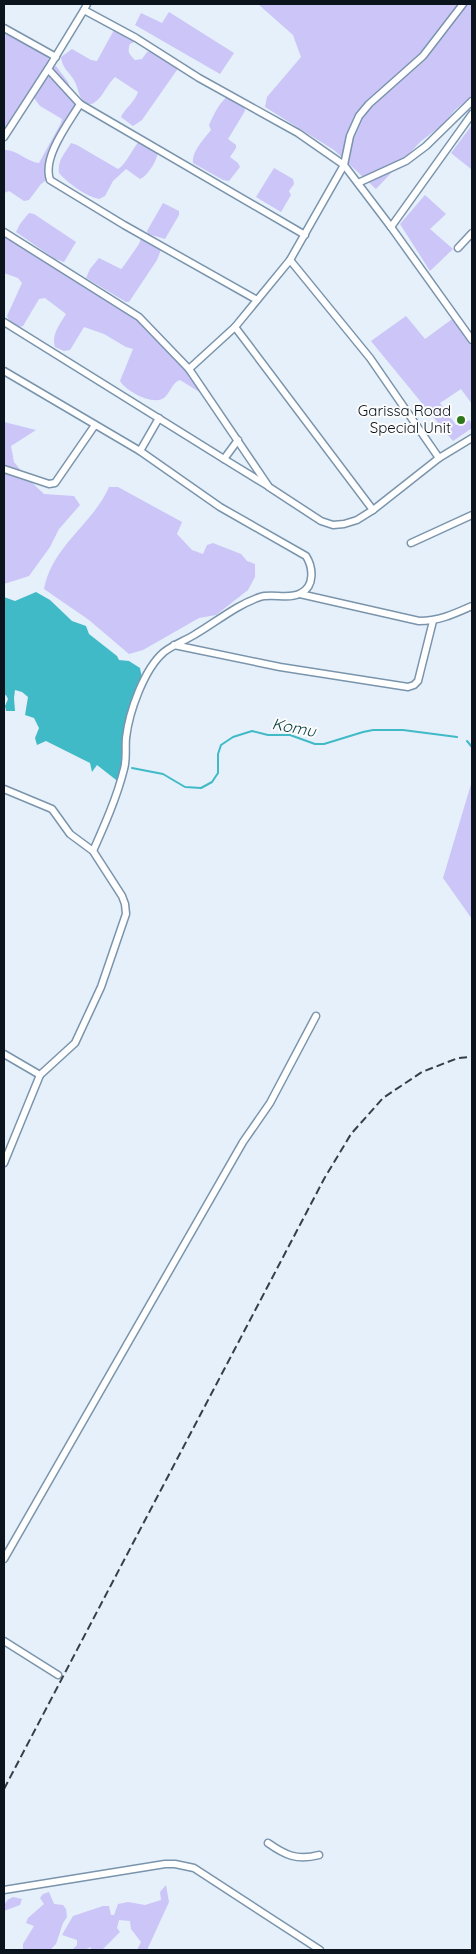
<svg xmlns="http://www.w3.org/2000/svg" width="476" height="1954" viewBox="0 0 476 1954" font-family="Quicksand,sans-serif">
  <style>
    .green { fill: #cbc5f8 }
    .water { fill: #40bac6 }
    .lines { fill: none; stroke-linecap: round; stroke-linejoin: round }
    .stream { stroke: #40bac6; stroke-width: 2 }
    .street-casing { stroke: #7a94ac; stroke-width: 9 }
    .street { stroke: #fff; stroke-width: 6 }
    .rail { stroke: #353f48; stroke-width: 2; stroke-dasharray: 8 4; stroke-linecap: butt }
    .poi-dot { fill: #2d761a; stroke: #fcfcfc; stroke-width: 2 }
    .labels { text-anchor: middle; stroke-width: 4; stroke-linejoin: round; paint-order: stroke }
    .poi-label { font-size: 15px; fill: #0b141d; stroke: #fcfcfc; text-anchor: end }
    .water-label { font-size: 16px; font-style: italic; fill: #003b40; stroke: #fcfcfc }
  </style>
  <rect width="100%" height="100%" fill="#e5f0fb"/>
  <g class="green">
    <polygon points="258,4 472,4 472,96 456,109 441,126 420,142 376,189 334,150 265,107 267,97 301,57 293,35"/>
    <polygon points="169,12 234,53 220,74 135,25 141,13 162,23"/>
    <polygon points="6,27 41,45 49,59 47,67 4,133 4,51"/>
    <path d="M 114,30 L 134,38 L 134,42 L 130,44 C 127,52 129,54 135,60 L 142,59 L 147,52 L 152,50 L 179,67 L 142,120 L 133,126 L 121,117 C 125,108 135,102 138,92 L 115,77 C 107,84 103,97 95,102 C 92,105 87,105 84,102 C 79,98 78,87 74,80 C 69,72 62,68 61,57 L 72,49 L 91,60 L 97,61 Z"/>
    <path d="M 56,66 L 68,82 L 77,106 L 70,126 L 49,169 L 49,178 L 41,184 L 29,200 L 24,201 L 9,191 L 4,193 L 4,150 C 17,149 27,162 39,163 L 61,123 L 62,119 L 40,106 L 34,98 L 51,70 Z"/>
    <path d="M 227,97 L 244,106 L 245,111 L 228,139 L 236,145 L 236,148 L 230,157 L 238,163 L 240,167 L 229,181 L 223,180 L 193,163 C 192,151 204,139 211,130 L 209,125 C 213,116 219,103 227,97 Z"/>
    <polygon points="472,125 472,168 471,169 451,153"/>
    <path d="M 141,139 L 158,149 C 159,158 148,176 140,179 L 126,169 L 113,181 L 105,196 L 99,199 C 85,196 69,184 59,173 C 57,161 65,153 71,143 L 77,145 L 118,169 C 126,165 133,147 141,139 Z"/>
    <polygon points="274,168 293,179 294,184 289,191 291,195 281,212 256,197"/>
    <polygon points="425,195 446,214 430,229 453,249 430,271 400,224"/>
    <polygon points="163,203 179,211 179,215 165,239 148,234 147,231"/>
    <polygon points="29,213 34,214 76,242 64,262 55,259 16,232 20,224"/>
    <path d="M 4,230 L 147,323 L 203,390 L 201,393 L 180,380 C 172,383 171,391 165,397 C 154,407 126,391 120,381 L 133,349 L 126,347 L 104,334 L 84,327 L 70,350 L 64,351 L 55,347 C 51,335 60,324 66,314 L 45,298 L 39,299 L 23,326 L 19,327 L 10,322 L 7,316 L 22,283 L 18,278 L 4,273 Z"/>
    <polygon points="142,235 162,247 157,260 129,302 126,302 86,278 90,269 99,258 121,269 123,267 139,244"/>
    <polygon points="406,316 425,339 455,317 472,344 472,404 461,389 440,403 456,425 470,420 472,428 453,441 371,341"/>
    <polygon points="4,422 36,430 11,446 14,462 27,478 44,494 74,496 80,505 59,529 50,547 29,576 4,584"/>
    <path d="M 109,487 L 118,487 L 182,522 L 177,534 L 192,550 L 203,554 L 207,545 L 213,543 L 241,554 L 247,561 L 255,564 L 255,577 L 248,590 L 216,615 L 199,618 L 143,650 L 129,654 L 89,620 L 44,589 C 52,546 93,524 109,487 Z"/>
    <polygon points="472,781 472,919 443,878"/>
    <polygon points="166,1885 169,1902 147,1950 137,1950 141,1942 131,1929 130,1921 119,1920 117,1928 120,1932 102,1950 90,1950 91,1947 84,1950 72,1950 77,1945 77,1940 62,1935 73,1916 103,1906 109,1906 111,1915 114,1915 118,1904 128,1902 145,1905 161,1900 160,1892"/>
    <polygon points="49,1892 54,1904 63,1905 66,1909 67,1917 63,1923 56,1944 51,1949 23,1950 23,1944 34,1926 26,1923 28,1918 44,1904 40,1898 43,1894"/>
    <path d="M 13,1897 L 22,1899 L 20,1905 L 4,1911 C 4,1903 6,1900 13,1897 Z"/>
  </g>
  <polygon class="water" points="36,592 50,600 72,621 86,626 89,634 117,656 119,660 129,661 140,668 142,678 129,707 122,742 126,755 120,783 97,765 92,772 90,763 46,741 37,745 35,738 39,728 34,718 25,715 28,697 22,692 15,690 14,698 15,711 6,711 5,706 8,699 6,695 4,696 4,597 15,601"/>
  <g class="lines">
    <g class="stream">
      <polyline points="467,741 472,747"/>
      <polyline points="132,768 163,774 185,787 201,788 212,782 218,773 218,754 221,745 233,737 252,731 268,735 290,735 315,744 324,744 363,732 373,730 403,730 457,737"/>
    </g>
    <g class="street-casing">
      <g id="street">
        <polyline points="87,4 84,10 136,38 199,78 298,133 344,165 391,227 472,340"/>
        <path d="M 84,10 L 48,69 L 80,104 C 68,124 42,157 50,180 L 124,225 L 257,300"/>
        <polyline points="4,28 56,57"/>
        <polyline points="80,104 305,235"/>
        <polyline points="4,137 48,69"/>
        <polyline points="358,183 406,161 426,146 472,101"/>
        <polyline points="391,227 472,114"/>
        <polyline points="4,232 139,317 189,369 269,487 321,521 333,525 344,524 357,520 373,510 439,458 472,438"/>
        <polyline points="458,248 472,233"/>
        <polyline points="290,260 370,358 439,458"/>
        <polyline points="4,322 224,459 238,440"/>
        <polyline points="235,327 373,510"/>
        <polyline points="189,369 235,327 290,260 344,165 350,136 359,116 369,104 423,56 463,4"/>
        <polyline points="4,371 140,451"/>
        <polyline points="224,459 268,486"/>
        <polyline points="4,469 49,484 55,483 95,425"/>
        <polyline points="411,543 472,515"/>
        <path d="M 300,594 L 419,621 C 439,621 454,614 472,606"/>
        <polyline points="174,645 280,667 408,687 414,685 418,681 433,621"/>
        <polyline points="4,789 52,809 70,834 93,851 122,896 125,904 126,914 101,987 75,1043 40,1075 4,1163"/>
        <path d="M 93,851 C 105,824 117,797 124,769 C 127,759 125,748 126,738 C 129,712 144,669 164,652 C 173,645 184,641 194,635 C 215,623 236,605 260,597 C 272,593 290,600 301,593 C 315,586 313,567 306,556 L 220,507 L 140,451 L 159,418"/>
        <polyline points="4,1054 40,1075"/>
        <polyline points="4,1559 243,1142 270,1103 316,1016"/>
        <polyline points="4,1641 58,1675"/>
        <path d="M 268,1843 C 285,1855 297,1861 319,1855"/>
        <polyline points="4,1890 165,1864 175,1864 194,1868 320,1950"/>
      </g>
    </g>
    <use href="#street" class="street"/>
    <polyline class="rail" points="4,1789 324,1179 351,1134 383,1098 422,1072 458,1058 472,1057"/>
  </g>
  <circle class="poi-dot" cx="461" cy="420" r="5"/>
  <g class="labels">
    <g class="poi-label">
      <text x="451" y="416">Garissa Road<tspan x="451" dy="17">Special Unit</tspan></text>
    </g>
    <g class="water-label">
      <text transform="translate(294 727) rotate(11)" y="6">Komu</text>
    </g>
  </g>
  <rect width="476" height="1954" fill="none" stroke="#0b141d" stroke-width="10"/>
</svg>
